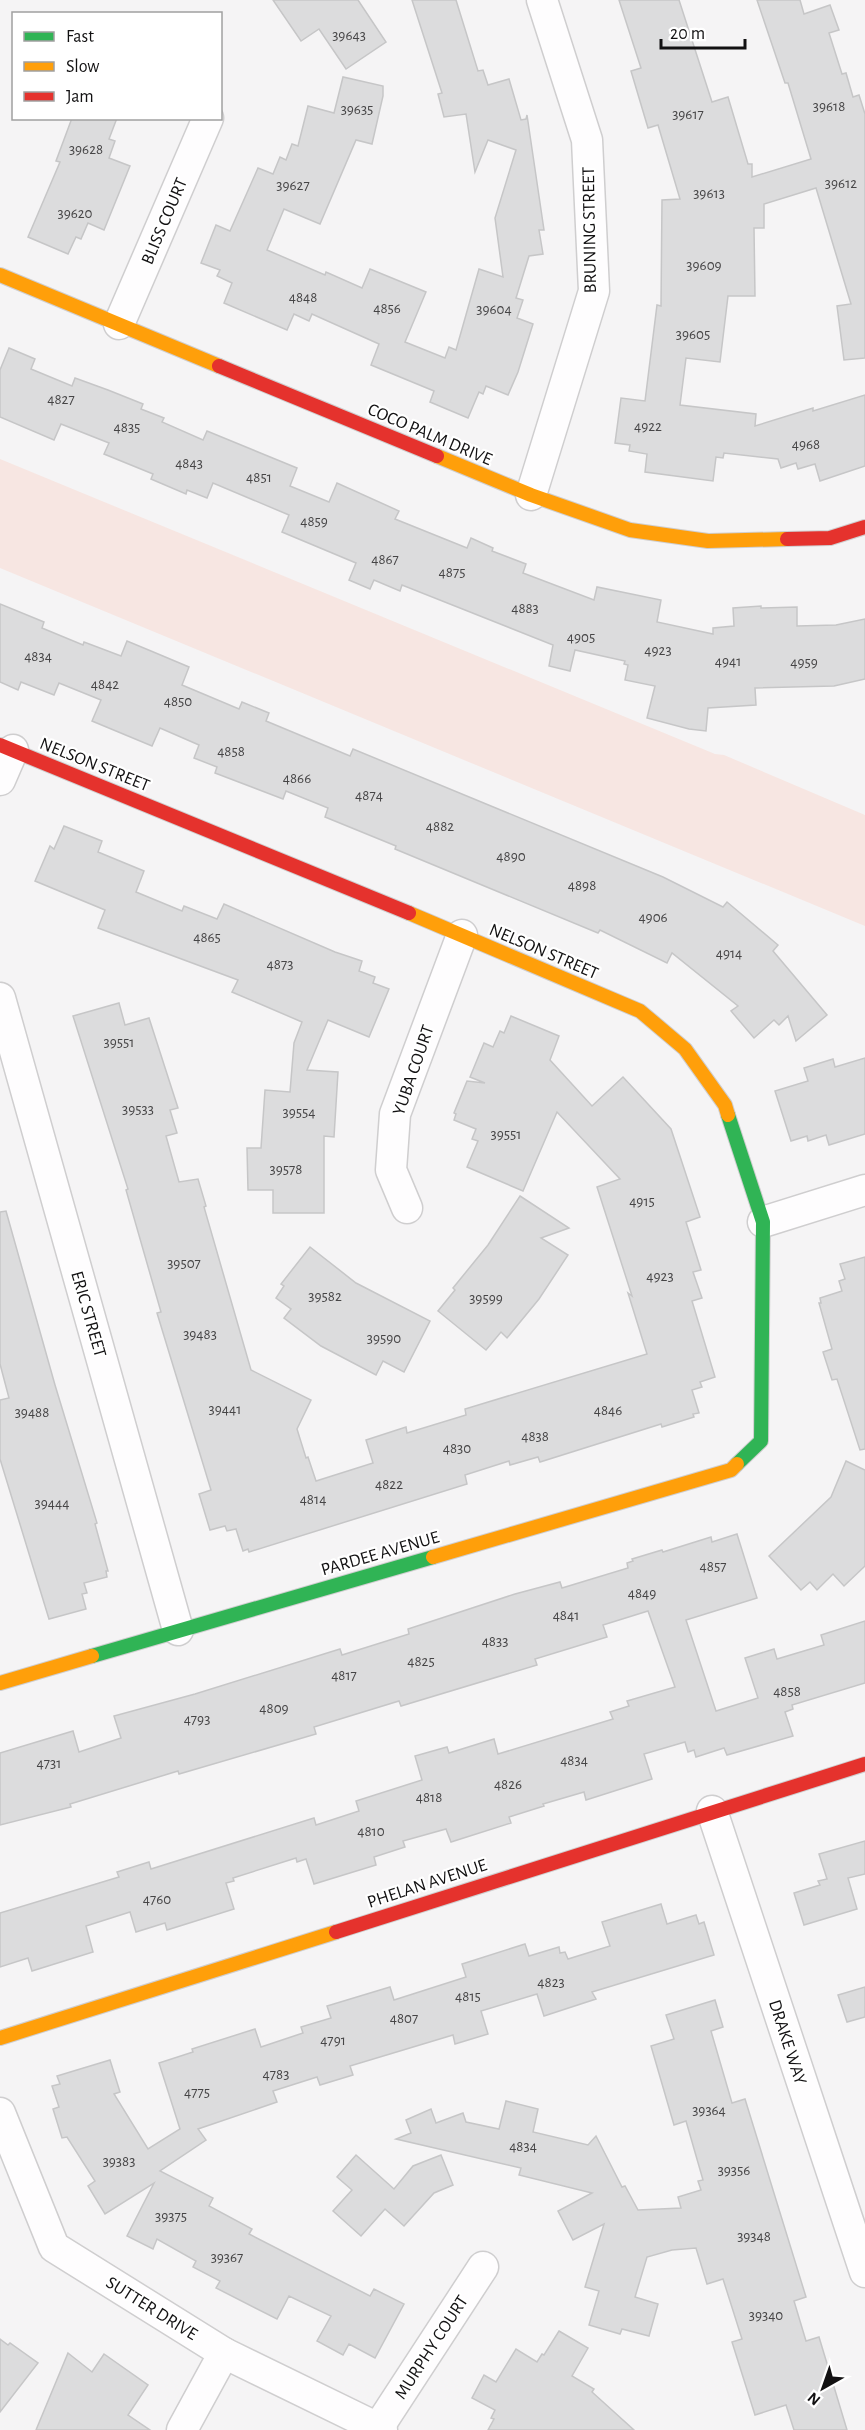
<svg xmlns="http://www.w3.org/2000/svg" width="865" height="2430" viewBox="0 0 865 2430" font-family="'Alegreya Sans',sans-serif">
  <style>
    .green { fill: #f7e6e2 }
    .building { fill: #dcdcdd; stroke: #c6c6c7; stroke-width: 1.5 }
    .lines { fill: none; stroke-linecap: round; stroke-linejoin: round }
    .street-casing { stroke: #cfcecf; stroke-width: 33 }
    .fast-casing { stroke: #cfcecf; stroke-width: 16 }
    .slow-casing { stroke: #cfcecf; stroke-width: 16 }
    .jam-casing { stroke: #cfcecf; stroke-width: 16 }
    .street { stroke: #fefdfe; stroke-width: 30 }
    .fast { stroke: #30b455; stroke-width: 14 }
    .slow { stroke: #ff9f0a; stroke-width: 14 }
    .jam { stroke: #e5322d; stroke-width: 14 }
    .labels { text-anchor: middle; stroke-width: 4.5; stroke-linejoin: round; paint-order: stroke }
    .number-label { font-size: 15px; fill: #464546 }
    .street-label { font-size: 18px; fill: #121112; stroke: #fff }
  </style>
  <rect width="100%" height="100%" fill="#f5f4f5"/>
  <polygon class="green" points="0,459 715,754 724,755 865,815 865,926 0,568"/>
  <g class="building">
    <polygon points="273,0 358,0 386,42 346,69 319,29 301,41"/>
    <polygon points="412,0 456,0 478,71 483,70 488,85 509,79 521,120 526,119 527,115 544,230 539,230 543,254 529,256 516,298 523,300 517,318 533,324 518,372 508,395 486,386 483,394 479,392 468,418 430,402 434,391 371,365 379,344 312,314 309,321 294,314 287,330 224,303 232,283 217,276 220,270 201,263 216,225 230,231 258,168 273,174 280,157 286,160 292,144 298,146 308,106 334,113 343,77 383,86 383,96 372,144 356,140 320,224 284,209 267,250 325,275 326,272 362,288 370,269 426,292 405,342 445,358 449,347 456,350 479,269 503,277 495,218 516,150 488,140 475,172 466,114 444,117 438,94 442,93"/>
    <polygon points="619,0 679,0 712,102 728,97 748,164 752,164 752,177 811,159 788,83 785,83 757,0 800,0 804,14 830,5 839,30 829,33 842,74 846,73 853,97 859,95 865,114 865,358 844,360 837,306 851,304 816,188 764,204 764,228 754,228 755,296 728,296 720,362 686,358 680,405 756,414 755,426 813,408 813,411 865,395 865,466 820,481 815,464 798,469 796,463 781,468 778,459 724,453 723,458 716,457 713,481 645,472 647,454 629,451 630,445 615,443 621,398 645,401 657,305 661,306 662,200 680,199 658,125 648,128 631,71 641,68"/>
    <polygon points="72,118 117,118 109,139 115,141 109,158 130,166 104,230 88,223 81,239 76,237 68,254 28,237 60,162 56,161"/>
    <polygon points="9,348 35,359 31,369 72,386 75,378 108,390 143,404 141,409 164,418 162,422 203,440 207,431 297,468 290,486 329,502 337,483 399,511 395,519 467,548 471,538 493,548 492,551 526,564 523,573 594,600 597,587 661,600 657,622 713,634 713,628 734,626 733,608 761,606 761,608 797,607 797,626 836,625 865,619 865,679 834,686 755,688 756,705 708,708 706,731 689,729 647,718 655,686 625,680 628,665 624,664 625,661 575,650 570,671 549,666 553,645 402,585 400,591 374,580 370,589 349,580 356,563 282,532 289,515 213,483 207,498 187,490 186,494 151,479 153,474 104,454 109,443 61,424 54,440 0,417 0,370"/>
    <polygon points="0,604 44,622 42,628 83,645 84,642 121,656 127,641 151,651 189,667 182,685 239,709 242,702 269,713 266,721 350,756 353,749 663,877 723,907 727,902 778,945 773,951 827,1015 796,1041 788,1016 779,1025 774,1020 754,1038 731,1011 738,1006 672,953 667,963 600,930 598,933 395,849 396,846 325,817 328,808 286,791 283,799 215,773 217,767 194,758 199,745 160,728 152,746 92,721 101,700 59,683 54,695 21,682 18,690 0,682"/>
    <polygon points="64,826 102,841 98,852 144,871 136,892 182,911 184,906 217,919 224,904 335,952 362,961 359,971 375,977 373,983 389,989 369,1037 328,1020 307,1070 338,1072 334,1137 324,1136 324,1213 273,1213 273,1190 248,1190 247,1148 261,1148 265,1090 290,1092 294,1043 302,1022 232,992 238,980 98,928 105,910 35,881 50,846 54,849"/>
    <polygon points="119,1003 125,1025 149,1018 178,1108 170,1110 177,1133 166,1136 179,1182 198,1179 206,1206 204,1207 251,1370 311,1400 297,1429 306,1458 308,1457 316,1481 373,1463 366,1440 406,1427 407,1433 466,1415 465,1409 647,1354 628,1293 632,1296 597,1187 620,1179 557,1112 523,1191 467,1167 478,1141 472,1139 476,1129 454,1120 456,1114 454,1113 467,1081 485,1083 470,1077 484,1043 493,1047 500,1031 504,1033 511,1016 559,1036 550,1060 592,1106 623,1077 671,1129 700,1217 686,1222 701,1270 693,1272 702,1298 692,1301 715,1377 700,1382 702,1387 692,1390 699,1413 693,1414 694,1417 662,1427 661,1424 540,1462 538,1457 510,1465 509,1461 465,1475 467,1484 249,1552 248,1549 243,1551 236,1529 227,1531 225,1526 210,1530 199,1494 211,1490 157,1313 161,1312 126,1190 128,1189 73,1016"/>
    <polygon points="865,1058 865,1134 829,1145 826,1135 808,1141 807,1136 791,1141 775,1091 808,1081 804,1068 833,1059 835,1067"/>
    <polygon points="520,1196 569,1228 541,1238 568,1255 539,1299 507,1338 501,1332 486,1350 438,1311 455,1290 453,1288 488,1245"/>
    <polygon points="6,1211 55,1385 97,1523 95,1524 108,1571 106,1571 107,1577 84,1583 87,1593 82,1594 86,1609 49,1619 0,1459 0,1400 9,1398 0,1364 0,1212"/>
    <polygon points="310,1247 356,1283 430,1321 404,1372 383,1361 376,1375 321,1346 284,1318 291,1309 276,1298 284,1286 281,1284"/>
    <polygon points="865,1257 865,1449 860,1450 837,1379 832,1380 823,1352 832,1349 819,1303 821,1303 820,1298 842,1291 839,1281 845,1279 840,1264"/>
    <polygon points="846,1461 865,1470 865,1566 844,1586 833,1574 817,1590 810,1582 801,1590 769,1556 831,1497"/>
    <polygon points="737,1534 757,1598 686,1620 716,1711 758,1698 745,1658 774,1649 777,1659 824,1645 821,1635 865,1621 865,1683 792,1705 793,1709 785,1712 793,1736 727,1755 724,1748 696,1757 694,1750 688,1752 685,1742 644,1754 652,1779 586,1800 584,1792 543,1804 544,1806 509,1817 511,1823 451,1842 446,1829 403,1841 405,1847 374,1857 376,1865 314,1884 306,1859 297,1862 296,1858 233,1878 234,1881 226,1883 234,1909 167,1930 165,1923 136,1932 130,1912 86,1926 93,1952 32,1971 28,1958 0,1967 0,1913 119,1877 117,1872 149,1862 151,1869 314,1818 316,1825 359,1811 356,1801 422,1780 415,1756 447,1747 449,1753 494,1739 498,1754 613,1719 610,1712 629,1706 627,1701 675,1687 648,1611 603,1625 607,1637 535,1659 537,1665 401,1706 399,1701 314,1727 316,1734 179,1774 178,1771 70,1804 71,1807 0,1825 0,1753 73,1731 79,1752 121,1738 114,1716 195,1694 340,1649 342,1655 409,1634 408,1629 515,1594 560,1582 562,1588 628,1568 627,1563 633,1561 632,1559 662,1550 663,1552 711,1537 712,1542"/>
    <polygon points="865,1841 865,1874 848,1878 857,1909 804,1925 794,1893 820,1885 818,1881 827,1879 819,1854"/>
    <polygon points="661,1904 667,1924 696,1915 699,1924 704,1922 714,1955 592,1992 596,1999 544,2016 537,1994 481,2011 488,2034 455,2044 453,2035 350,2066 353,2075 320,2085 317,2077 273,2091 277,2102 198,2129 206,2140 160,2171 213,2198 209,2206 252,2229 249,2234 370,2296 374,2289 404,2304 375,2358 349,2344 343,2355 317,2341 331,2316 289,2296 277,2319 216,2288 220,2281 193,2267 196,2261 157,2239 153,2249 127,2236 154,2183 105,2214 88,2186 95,2181 67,2137 62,2138 53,2109 59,2107 52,2086 60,2084 57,2076 110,2060 120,2092 114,2094 148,2149 180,2129 159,2063 193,2052 192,2049 255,2029 261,2047 303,2033 301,2027 331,2018 327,2006 390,1987 394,2000 466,1977 462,1964 525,1944 529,1956 559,1947 560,1953 565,1952 568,1959 610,1946 602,1922"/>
    <polygon points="865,1987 865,2017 847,2022 838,1995"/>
    <polygon points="715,2000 723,2027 711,2031 732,2103 745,2099 806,2297 794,2301 806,2341 819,2337 847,2430 794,2430 786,2405 755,2415 732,2342 742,2339 723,2279 707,2284 696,2248 672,2250 647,2257 635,2297 658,2304 649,2336 622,2329 620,2334 589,2325 599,2291 585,2287 604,2224 573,2240 558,2211 592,2193 519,2175 521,2168 396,2139 411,2133 406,2120 431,2109 436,2123 463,2113 466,2122 499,2129 506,2101 538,2109 533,2132 588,2145 596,2136 622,2187 625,2186 638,2210 681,2208 678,2197 701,2190 698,2181 703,2180 686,2121 674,2125 651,2046 674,2039 666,2015"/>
    <polygon points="356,2155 394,2189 413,2166 441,2155 453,2185 434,2193 404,2226 385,2209 361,2236 333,2211 352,2190 337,2177"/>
    <polygon points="559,2331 588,2348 572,2376 594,2389 592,2392 634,2430 488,2430 494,2419 491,2418 495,2410 472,2398 484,2375 496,2382 516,2349 537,2362 542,2354 544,2355"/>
    <polygon points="0,2339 8,2345 10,2343 38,2363 0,2412"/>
    <polygon points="68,2353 92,2372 104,2354 148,2385 128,2415 150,2430 36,2430"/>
  </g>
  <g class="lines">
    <g class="street-casing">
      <g id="street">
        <polyline points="119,324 208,118"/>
        <polyline points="531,495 594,291 587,140 542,0"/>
        <polyline points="0,780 13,750"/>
        <polyline points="0,998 178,1630"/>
        <polyline points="407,1208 391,1170 395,1114 462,935"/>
        <polyline points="763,1222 865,1190"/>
        <polyline points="712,1811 865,2272"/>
        <polyline points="0,2113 54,2247 224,2353 382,2430"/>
        <polyline points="378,2428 483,2267"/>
        <polyline points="182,2430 224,2353"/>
      </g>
    </g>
    <g class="fast-casing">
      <g id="fast">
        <polyline points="728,1115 763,1222 761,1441 737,1464"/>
        <polyline points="92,1656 433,1557"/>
      </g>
    </g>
    <g class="slow-casing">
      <g id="slow">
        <polyline points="0,275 219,366"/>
        <polyline points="437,456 531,495 630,530 708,541 787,539"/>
        <polyline points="409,913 640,1011 685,1049 725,1105 728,1115"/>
        <polyline points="433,1557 731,1470 737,1464"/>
        <polyline points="0,1683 92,1656"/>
        <polyline points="0,2038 336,1932"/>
      </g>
    </g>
    <g class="jam-casing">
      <g id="jam">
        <polyline points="219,366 437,456"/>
        <polyline points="787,539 830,538 865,527"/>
        <polyline points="0,745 409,913"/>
        <polyline points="336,1932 865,1764"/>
      </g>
    </g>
    <use href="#street" class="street"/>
    <use href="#fast" class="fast"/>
    <use href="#slow" class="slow"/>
    <use href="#jam" class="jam"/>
  </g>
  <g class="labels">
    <g class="number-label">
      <text x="349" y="40">39643</text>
      <text x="829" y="111">39618</text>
      <text x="357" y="114">39635</text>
      <text x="688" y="119">39617</text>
      <text x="86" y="154">39628</text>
      <text x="841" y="188">39612</text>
      <text x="293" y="190">39627</text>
      <text x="709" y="198">39613</text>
      <text x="75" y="218">39620</text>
      <text x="704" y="270">39609</text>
      <text x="303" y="302">4848</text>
      <text x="387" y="313">4856</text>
      <text x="494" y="314">39604</text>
      <text x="693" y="339">39605</text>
      <text x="61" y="404">4827</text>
      <text x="648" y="431">4922</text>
      <text x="127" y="432">4835</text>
      <text x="806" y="449">4968</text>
      <text x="189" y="468">4843</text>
      <text x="259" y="482">4851</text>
      <text x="314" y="526">4859</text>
      <text x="385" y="564">4867</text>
      <text x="452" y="577">4875</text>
      <text x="525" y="613">4883</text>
      <text x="581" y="642">4905</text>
      <text x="658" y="655">4923</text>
      <text x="38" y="661">4834</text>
      <text x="728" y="666">4941</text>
      <text x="804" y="667">4959</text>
      <text x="105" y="689">4842</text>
      <text x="178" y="706">4850</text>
      <text x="231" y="756">4858</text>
      <text x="297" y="783">4866</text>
      <text x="369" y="800">4874</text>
      <text x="440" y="831">4882</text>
      <text x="511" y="861">4890</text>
      <text x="582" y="890">4898</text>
      <text x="653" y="922">4906</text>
      <text x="207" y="942">4865</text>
      <text x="729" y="958">4914</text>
      <text x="280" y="969">4873</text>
      <text x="119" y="1047">39551</text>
      <text x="138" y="1114">39533</text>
      <text x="299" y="1117">39554</text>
      <text x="506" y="1139">39551</text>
      <text x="286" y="1174">39578</text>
      <text x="642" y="1206">4915</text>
      <text x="184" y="1268">39507</text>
      <text x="660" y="1281">4923</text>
      <text x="325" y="1301">39582</text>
      <text x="486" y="1303">39599</text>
      <text x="200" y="1339">39483</text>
      <text x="384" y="1343">39590</text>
      <text x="225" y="1414">39441</text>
      <text x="608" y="1415">4846</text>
      <text x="32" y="1417">39488</text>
      <text x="535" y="1441">4838</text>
      <text x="457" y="1453">4830</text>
      <text x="389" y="1489">4822</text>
      <text x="313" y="1504">4814</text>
      <text x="52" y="1508">39444</text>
      <text x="713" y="1571">4857</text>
      <text x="642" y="1598">4849</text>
      <text x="566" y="1620">4841</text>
      <text x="495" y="1646">4833</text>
      <text x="421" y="1666">4825</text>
      <text x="344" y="1680">4817</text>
      <text x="787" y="1696">4858</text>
      <text x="274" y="1713">4809</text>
      <text x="197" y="1724">4793</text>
      <text x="574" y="1765">4834</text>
      <text x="49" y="1768">4731</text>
      <text x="508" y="1789">4826</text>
      <text x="429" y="1802">4818</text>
      <text x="371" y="1836">4810</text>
      <text x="157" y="1904">4760</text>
      <text x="551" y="1987">4823</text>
      <text x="468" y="2001">4815</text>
      <text x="404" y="2023">4807</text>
      <text x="333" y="2045">4791</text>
      <text x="276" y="2079">4783</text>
      <text x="197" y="2097">4775</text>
      <text x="709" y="2115">39364</text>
      <text x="523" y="2151">4834</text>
      <text x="119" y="2166">39383</text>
      <text x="734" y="2175">39356</text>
      <text x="171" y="2221">39375</text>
      <text x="754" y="2241">39348</text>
      <text x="227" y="2262">39367</text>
      <text x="766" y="2320">39340</text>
    </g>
    <g class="street-label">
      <text transform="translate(164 221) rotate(-67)" y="6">BLISS COURT</text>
      <text transform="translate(589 230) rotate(-91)" y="6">BRUNING STREET</text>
      <text transform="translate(430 434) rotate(23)" y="6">COCO PALM DRIVE</text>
      <text transform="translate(95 764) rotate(22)" y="6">NELSON STREET</text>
      <text transform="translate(544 951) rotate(23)" y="6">NELSON STREET</text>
      <text transform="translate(413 1070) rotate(-71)" y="6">YUBA COURT</text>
      <text transform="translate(89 1314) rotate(74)" y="6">ERIC STREET</text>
      <text transform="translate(380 1553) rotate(-16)" y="6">PARDEE AVENUE</text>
      <text transform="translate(427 1883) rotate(-18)" y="6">PHELAN AVENUE</text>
      <text transform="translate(788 2042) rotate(72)" y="6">DRAKE WAY</text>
      <text transform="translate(152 2308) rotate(32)" y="6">SUTTER DRIVE</text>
      <text transform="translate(431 2347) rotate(-57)" y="6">MURPHY COURT</text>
    </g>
  </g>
  <rect x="12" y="12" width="210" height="108" fill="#ffffff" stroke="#a0a0a0" stroke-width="1.5"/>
  <rect x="24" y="32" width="30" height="9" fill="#30b455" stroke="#a0a0a0" stroke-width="1.5"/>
  <text x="66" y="42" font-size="18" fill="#121112">Fast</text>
  <rect x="24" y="62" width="30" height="9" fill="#ff9f0a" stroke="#a0a0a0" stroke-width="1.5"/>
  <text x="66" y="72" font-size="18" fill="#121112">Slow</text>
  <rect x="24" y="92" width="30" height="9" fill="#e5322d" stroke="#a0a0a0" stroke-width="1.5"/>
  <text x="66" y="102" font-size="18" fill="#121112">Jam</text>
  <g transform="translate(823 2388) rotate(220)" stroke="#ffffff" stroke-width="4.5" paint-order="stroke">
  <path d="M0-4.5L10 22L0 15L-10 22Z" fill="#121112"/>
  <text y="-9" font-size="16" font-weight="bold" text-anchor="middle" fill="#121112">N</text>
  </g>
  <path d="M661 39v9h84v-9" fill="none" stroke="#121112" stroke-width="3"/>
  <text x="670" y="39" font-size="18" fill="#121112" stroke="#ffffff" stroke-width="4.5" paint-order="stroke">20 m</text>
</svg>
